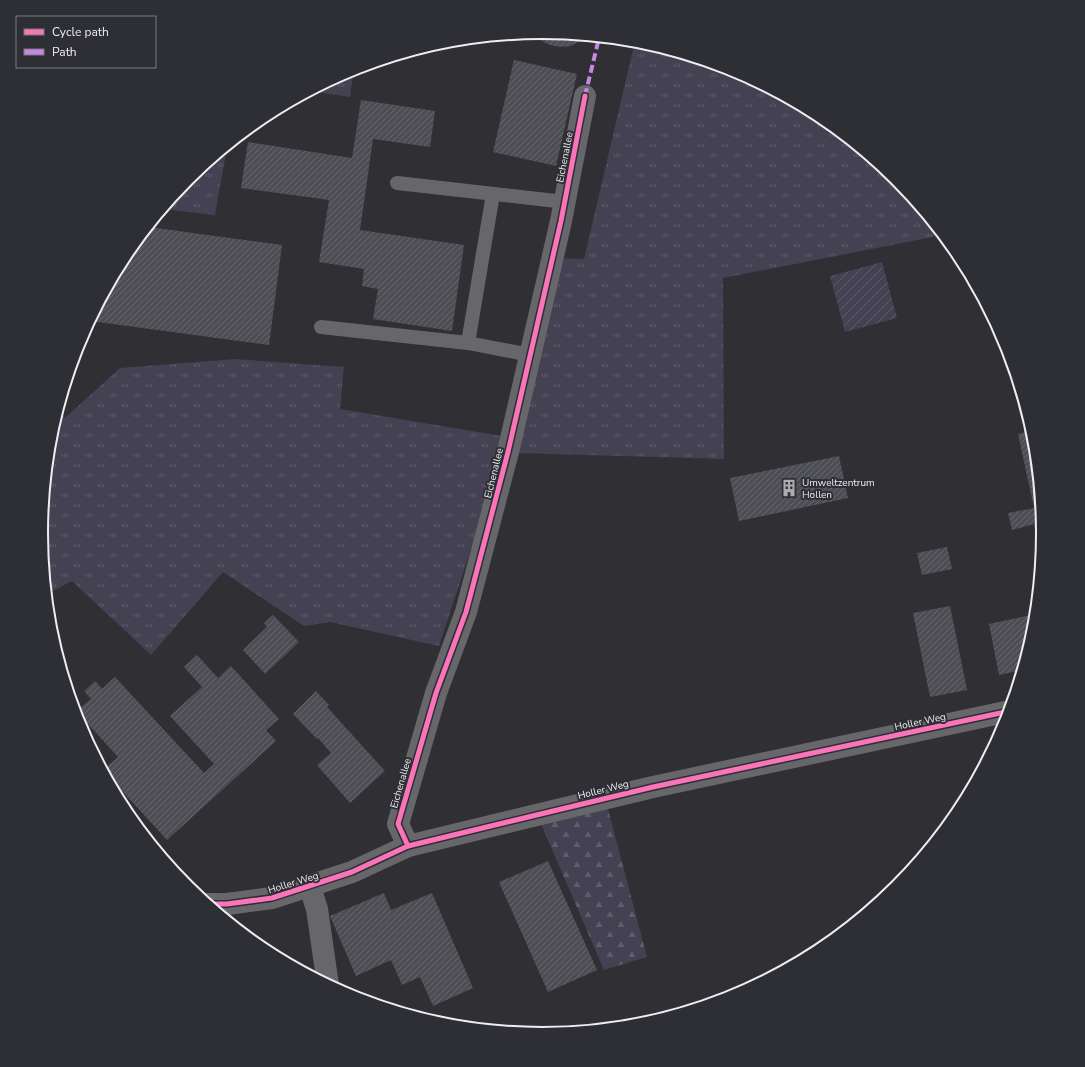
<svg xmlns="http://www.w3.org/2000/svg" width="1085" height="1067" viewBox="0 0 1085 1067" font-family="'Nunito Sans',sans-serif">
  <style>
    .grass { fill: url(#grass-tufts) }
    .forest { fill: url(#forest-firs) }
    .garden { fill: url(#garden-furrows) }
    .building { fill: url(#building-hatch) }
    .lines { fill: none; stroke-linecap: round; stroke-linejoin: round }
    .lane { stroke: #67676b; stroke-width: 14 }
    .street { stroke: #67676b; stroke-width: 22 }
    .quiet { stroke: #c787e3; stroke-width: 4; stroke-dasharray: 8 4; stroke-linecap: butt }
    .cycleway-casing { stroke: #2e2e35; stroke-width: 8 }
    .cycleway { stroke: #fb73b8; stroke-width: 5 }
    .labels { text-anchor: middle; stroke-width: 4; stroke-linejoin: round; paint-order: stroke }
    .street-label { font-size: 10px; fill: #eeeef2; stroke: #2e2e35 }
    .poi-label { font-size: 10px; fill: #eeeef2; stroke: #2e2e35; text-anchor: start }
    .rim { fill: none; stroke: #eeeef2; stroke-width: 2 }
  </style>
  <defs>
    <pattern id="grass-tufts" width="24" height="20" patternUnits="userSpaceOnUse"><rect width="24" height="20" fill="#434152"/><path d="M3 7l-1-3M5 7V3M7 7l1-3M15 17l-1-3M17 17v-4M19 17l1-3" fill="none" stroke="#5e5d6b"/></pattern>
    <pattern id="forest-firs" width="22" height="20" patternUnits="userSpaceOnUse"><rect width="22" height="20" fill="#434152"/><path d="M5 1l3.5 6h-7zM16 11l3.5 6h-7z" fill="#5e5d6b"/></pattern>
    <pattern id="garden-furrows" width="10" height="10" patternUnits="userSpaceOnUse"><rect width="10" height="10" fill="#434152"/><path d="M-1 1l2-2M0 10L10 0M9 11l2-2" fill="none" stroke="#5e5d6b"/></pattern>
    <pattern id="building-hatch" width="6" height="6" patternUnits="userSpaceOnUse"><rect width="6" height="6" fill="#4d4d54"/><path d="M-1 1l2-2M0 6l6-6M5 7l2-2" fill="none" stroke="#67676d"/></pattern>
  </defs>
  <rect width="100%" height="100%" fill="#2f2f34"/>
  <g class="grass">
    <polygon points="635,41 641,42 735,70 821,117 897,179 943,235 723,278 724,459 518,453 559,258 584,259"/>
    <polygon points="354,69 350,97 311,91 351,70"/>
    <polygon points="227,147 215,215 163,209 188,179"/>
    <polygon points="235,359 344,367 340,409 508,437 439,646 330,622 304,626 223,572 151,655 72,581 47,594 41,533 51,435 58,410 65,418 120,368"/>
  </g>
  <polygon class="forest" points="608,809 647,957 604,970 541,824"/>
  <polygon class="garden" points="882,262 897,318 845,332 830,276"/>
  <g class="building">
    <polygon points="543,32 563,34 584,36 581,40 571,46 561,47 550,45 540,40 535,33"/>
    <polygon points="514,60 577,74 556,166 493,152"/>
    <polygon points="361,100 435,111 430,147 373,139 360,230 464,245 452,331 373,319 378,289 362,286 364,269 319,262 329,200 241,188 248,142 352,158"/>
    <polygon points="149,227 282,245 269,345 90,321 126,255"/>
    <polygon points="1033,430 1034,436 1044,532 1036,534 1034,524 1012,530 1008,513 1034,508 1018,434"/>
    <polygon points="839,456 848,498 739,521 730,478"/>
    <polygon points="947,547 952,569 922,575 917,553"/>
    <polygon points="950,606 967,690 930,697 913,613"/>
    <polygon points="1035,614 1034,632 1023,670 999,675 989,624"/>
    <polygon points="273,615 299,642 265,674 243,650 267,627 264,623"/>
    <polygon points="197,655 218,678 231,666 279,719 266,730 276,741 167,840 103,770 118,757 76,711 91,699 84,691 95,681 102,689 115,677 204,773 214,764 170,716 202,687 184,667"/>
    <polygon points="316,691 329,705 327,707 385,771 350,803 317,765 331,753 318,738 317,739 293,714"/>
    <polygon points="548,861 597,970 548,992 499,882"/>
    <polygon points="384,893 391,910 432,893 473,988 433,1006 420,977 402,985 391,960 356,976 330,916"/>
  </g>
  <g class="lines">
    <g class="lane">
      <polyline points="397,183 565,202"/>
      <polyline points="321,327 468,343 493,194"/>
      <polyline points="468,343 530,355"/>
    </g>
    <g class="street">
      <polyline points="408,846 398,824 436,693 466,612 508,452 561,221 585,96"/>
      <polyline points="310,887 317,909 328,985"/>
      <polyline points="207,904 227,904 272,898 352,872 408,846 653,787 1010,711"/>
    </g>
    <polyline class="quiet" points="585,96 599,38"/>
    <g class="cycleway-casing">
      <g id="cycleway">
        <polyline points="408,846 398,824 436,693 466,612 508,452 561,221 585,96"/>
        <polyline points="207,904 227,904 272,898 352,872 408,846 653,787 1010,711"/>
      </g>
    </g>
    <use href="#cycleway" class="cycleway"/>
  </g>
  <defs>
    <g id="building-bare" transform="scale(1.38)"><path d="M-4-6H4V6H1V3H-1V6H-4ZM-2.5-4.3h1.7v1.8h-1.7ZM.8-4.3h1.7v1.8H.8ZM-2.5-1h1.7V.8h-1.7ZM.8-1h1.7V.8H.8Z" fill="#ababb0" stroke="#2e2e35" stroke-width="2.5" paint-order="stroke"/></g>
  </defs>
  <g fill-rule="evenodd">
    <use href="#building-bare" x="789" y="488"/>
  </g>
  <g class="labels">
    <g class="street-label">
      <text transform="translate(564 157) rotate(-79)" y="4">Eichenallee</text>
      <text transform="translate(493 473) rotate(-76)" y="4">Eichenallee</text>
      <text transform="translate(920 721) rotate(-12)" y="4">Holler Weg</text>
      <text transform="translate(400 783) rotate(-74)" y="4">Eichenallee</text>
      <text transform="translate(603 789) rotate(-14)" y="4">Holler Weg</text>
      <text transform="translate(293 882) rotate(-17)" y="4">Holler Weg</text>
    </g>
    <g class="poi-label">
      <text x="802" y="486">Umweltzentrum<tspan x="802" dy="12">Hollen</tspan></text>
    </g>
  </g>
  <path d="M0 0H1085V1067H0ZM48 533a494 494 0 1 1 988 0a494 494 0 1 1-988 0Z" fill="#2e2e35" fill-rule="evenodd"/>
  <path class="rim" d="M48 533a494 494 0 1 1 988 0a494 494 0 1 1-988 0Z"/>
  <rect x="16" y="16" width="140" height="52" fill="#2e2e35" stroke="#7b7b81"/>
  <rect x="24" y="29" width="20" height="6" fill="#fb73b8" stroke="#7b7b81"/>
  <text x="52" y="36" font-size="12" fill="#eeeef2">Cycle path</text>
  <rect x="24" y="49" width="20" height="6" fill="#c787e3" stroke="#7b7b81"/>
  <text x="52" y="56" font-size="12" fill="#eeeef2">Path</text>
</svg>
